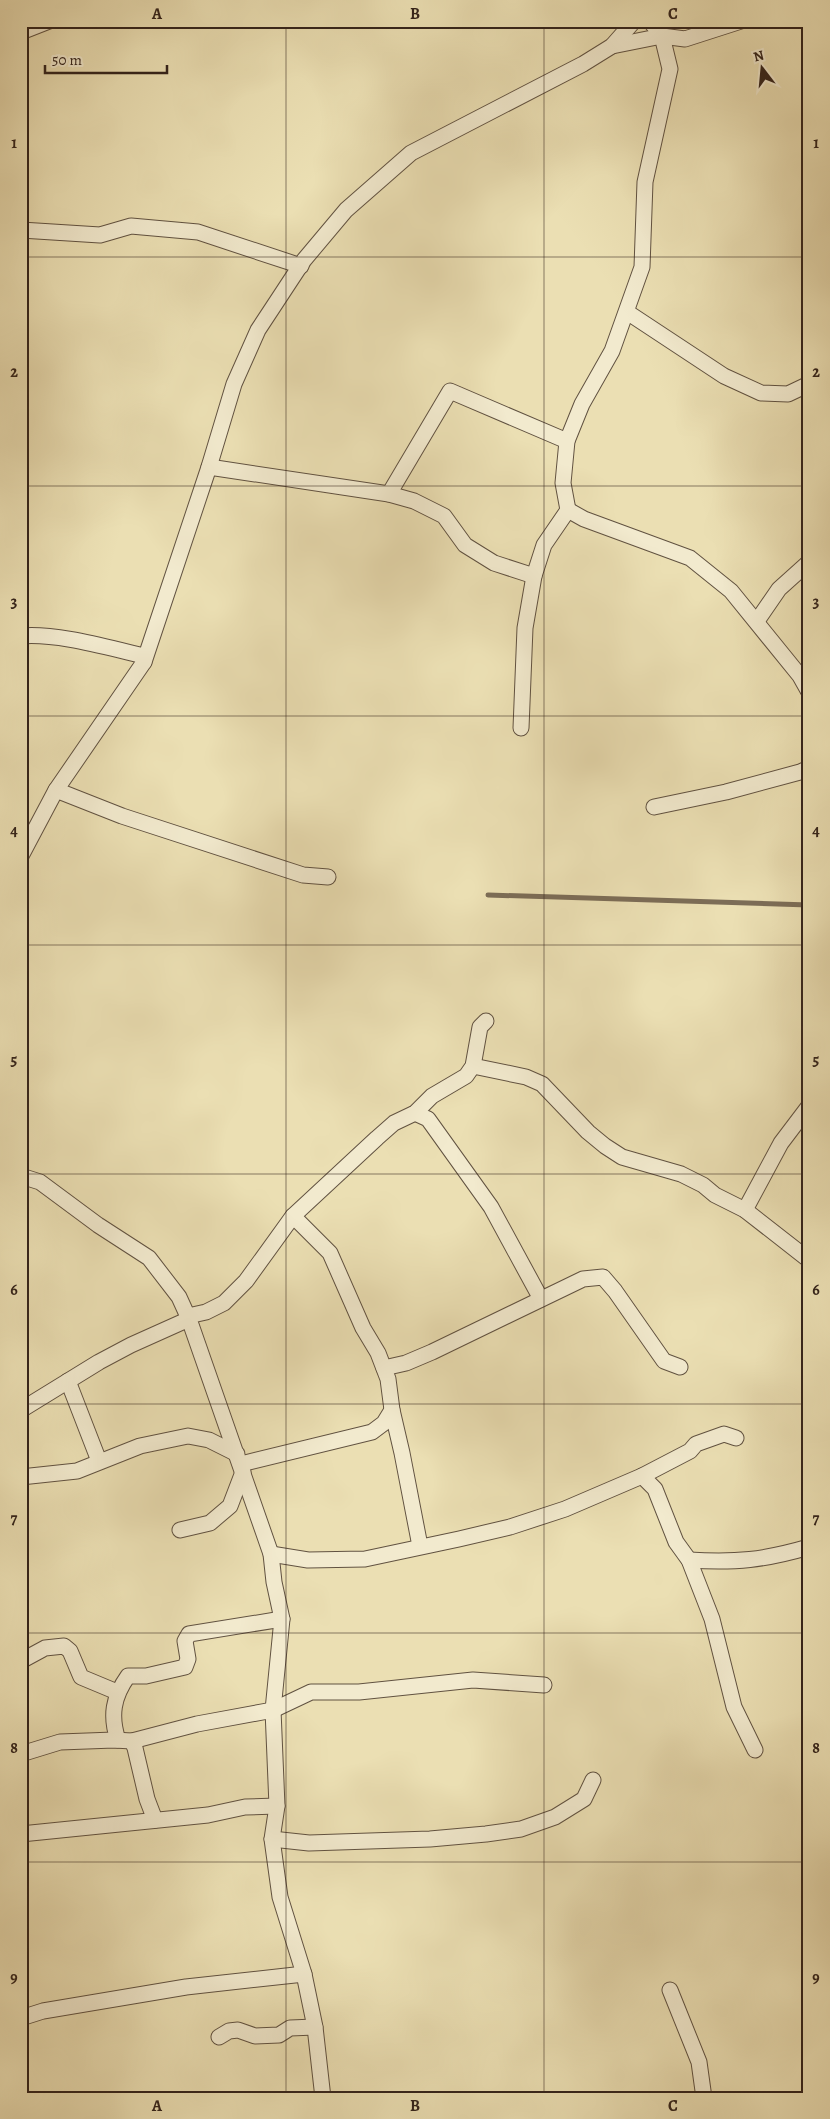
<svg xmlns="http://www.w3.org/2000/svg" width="830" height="2119" viewBox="0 0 830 2119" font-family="Alegreya,serif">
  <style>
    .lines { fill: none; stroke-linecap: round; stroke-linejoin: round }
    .stream { stroke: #7c6d57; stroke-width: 5 }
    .street-casing { stroke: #615241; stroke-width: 17 }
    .street { stroke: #f2eace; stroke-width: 15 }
    .grid { fill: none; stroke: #33231b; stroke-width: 1; stroke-opacity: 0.55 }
    .neatline { fill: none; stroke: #33231b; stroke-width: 2 }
    .grid-label { font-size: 16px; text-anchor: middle; font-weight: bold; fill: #33231b }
  </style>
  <rect width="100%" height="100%" fill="#ebdfb3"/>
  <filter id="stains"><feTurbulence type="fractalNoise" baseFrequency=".004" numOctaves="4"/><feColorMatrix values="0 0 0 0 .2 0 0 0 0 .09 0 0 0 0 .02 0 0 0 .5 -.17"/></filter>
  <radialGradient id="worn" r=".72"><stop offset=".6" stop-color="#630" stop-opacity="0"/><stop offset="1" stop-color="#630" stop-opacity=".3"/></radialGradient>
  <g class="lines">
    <polyline class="stream" points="488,895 809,905"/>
    <g class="street-casing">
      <g id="street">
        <polyline points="21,32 49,21"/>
        <polyline points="612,46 662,36 685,39 741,21"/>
        <polyline points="21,230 100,235 131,226 198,232 301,266"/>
        <polyline points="627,312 724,376 761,393 788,394 809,384"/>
        <polyline points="209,467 389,494 414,501 444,516 465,545 494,563 534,576"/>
        <polyline points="389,494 450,391 567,441"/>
        <polyline points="568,510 584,519 690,558 731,591 800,676 809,692"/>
        <polyline points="757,621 779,589 809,562"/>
        <path d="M 21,636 C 57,633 105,647 140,655 L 144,662"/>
        <polyline points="521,728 525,628 534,576 544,545 568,510 563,483 567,441 582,404 612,351 642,267 645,182 670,69 662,36 650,21"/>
        <polyline points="56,790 122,816 303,875 328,877"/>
        <polyline points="654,807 726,792 800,772 809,768"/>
        <polyline points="21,856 56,790 144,662 209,467 234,384 258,330 304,260 346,210 411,153 583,64 612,46 634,21"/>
        <polyline points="473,1066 526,1077 542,1084 588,1132 605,1146 622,1157 681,1174 703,1185 715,1195 745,1210 809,1260"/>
        <polyline points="415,1113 428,1119 491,1207 541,1299"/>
        <polyline points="21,1176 40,1182 98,1225 149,1258 179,1297 189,1319 271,1554 274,1582 282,1619 273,1710 277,1806 272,1839 280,1897 304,1974 315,2027 323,2098"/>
        <polyline points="745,1210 781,1143 809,1106"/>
        <polyline points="293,1216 330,1253 363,1328 378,1353 388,1379 392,1410 402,1453 420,1546"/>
        <polyline points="188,1316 206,1312 224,1303 246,1281 293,1216 377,1138 394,1123 415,1113 432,1096 466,1076 473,1066 480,1027 486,1021"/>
        <polyline points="384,1368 406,1363 432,1352 583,1279 603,1277 615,1291 664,1361 680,1367"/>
        <polyline points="68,1381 99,1461"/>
        <polyline points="21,1410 99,1362 131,1345 189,1319"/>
        <polyline points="241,1464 372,1432 384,1423 392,1410"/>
        <polyline points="642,1476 655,1489 676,1542 689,1560 712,1619 734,1707 755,1750"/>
        <polyline points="21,1477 77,1471 140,1446 188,1436 209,1440 237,1454"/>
        <polyline points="180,1530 210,1523 230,1506 243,1472"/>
        <polyline points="271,1554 308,1560 365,1559 459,1539 510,1527 565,1509 642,1476 690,1451 696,1444 724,1434 736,1438"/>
        <path d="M 689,1560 C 736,1563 764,1560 809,1547"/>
        <polyline points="21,1661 45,1648 64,1646 70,1651 81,1677 117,1692"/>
        <path d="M 118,1740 C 110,1716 113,1697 128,1676 L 146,1676 L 185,1667 L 188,1659 L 185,1641 L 189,1634 L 282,1619"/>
        <polyline points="132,1741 135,1748 147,1799 155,1820"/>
        <polyline points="21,1754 60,1742 114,1740 132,1741 197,1724 273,1710 311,1692 359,1692 473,1680 544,1685"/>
        <polyline points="21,1834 208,1815 245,1807 277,1806"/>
        <polyline points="272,1839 309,1843 430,1839 486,1834 521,1829 555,1817 584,1799 593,1780"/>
        <polyline points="670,1990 699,2062 704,2098"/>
        <polyline points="21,2018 43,2011 186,1987 304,1974"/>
        <polyline points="219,2037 229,2031 238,2030 255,2036 279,2035 290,2028 315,2027"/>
      </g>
    </g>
    <use href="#street" class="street"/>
  </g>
  <path class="grid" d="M 286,21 L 286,2098M 544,21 L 544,2098M 21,257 L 809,257M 21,486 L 809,486M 21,716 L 809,716M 21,945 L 809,945M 21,1174 L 809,1174M 21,1404 L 809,1404M 21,1633 L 809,1633M 21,1862 L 809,1862"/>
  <rect width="830" height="2119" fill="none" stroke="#ebdfb3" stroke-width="55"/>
  <g transform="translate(762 68) rotate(344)" stroke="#f2eace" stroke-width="4" paint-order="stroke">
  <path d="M0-4L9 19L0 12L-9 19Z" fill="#33231b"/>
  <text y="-8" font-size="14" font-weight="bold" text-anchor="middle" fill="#33231b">N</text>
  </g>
  <path d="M45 65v8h122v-8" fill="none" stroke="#33231b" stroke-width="2.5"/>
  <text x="52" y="65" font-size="15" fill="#33231b" stroke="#f2eace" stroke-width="4" paint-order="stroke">50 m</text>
  <rect x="28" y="28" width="774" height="2064" class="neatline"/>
  <g class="grid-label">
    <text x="157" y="19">A</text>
    <text x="415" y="19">B</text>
    <text x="673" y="19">C</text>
    <text x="14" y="148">1</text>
    <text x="816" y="148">1</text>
    <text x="14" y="377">2</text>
    <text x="816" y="377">2</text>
    <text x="14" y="607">3</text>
    <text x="816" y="607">3</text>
    <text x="14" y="836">4</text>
    <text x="816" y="836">4</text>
    <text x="14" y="1065">5</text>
    <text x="816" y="1065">5</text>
    <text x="14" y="1295">6</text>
    <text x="816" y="1295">6</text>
    <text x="14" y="1524">7</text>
    <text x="816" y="1524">7</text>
    <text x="14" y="1753">8</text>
    <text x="816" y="1753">8</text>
    <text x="14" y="1983">9</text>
    <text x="816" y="1983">9</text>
    <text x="157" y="2111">A</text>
    <text x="415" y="2111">B</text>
    <text x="673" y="2111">C</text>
  </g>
  <rect width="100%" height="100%" filter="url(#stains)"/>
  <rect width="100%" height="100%" fill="url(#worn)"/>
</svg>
